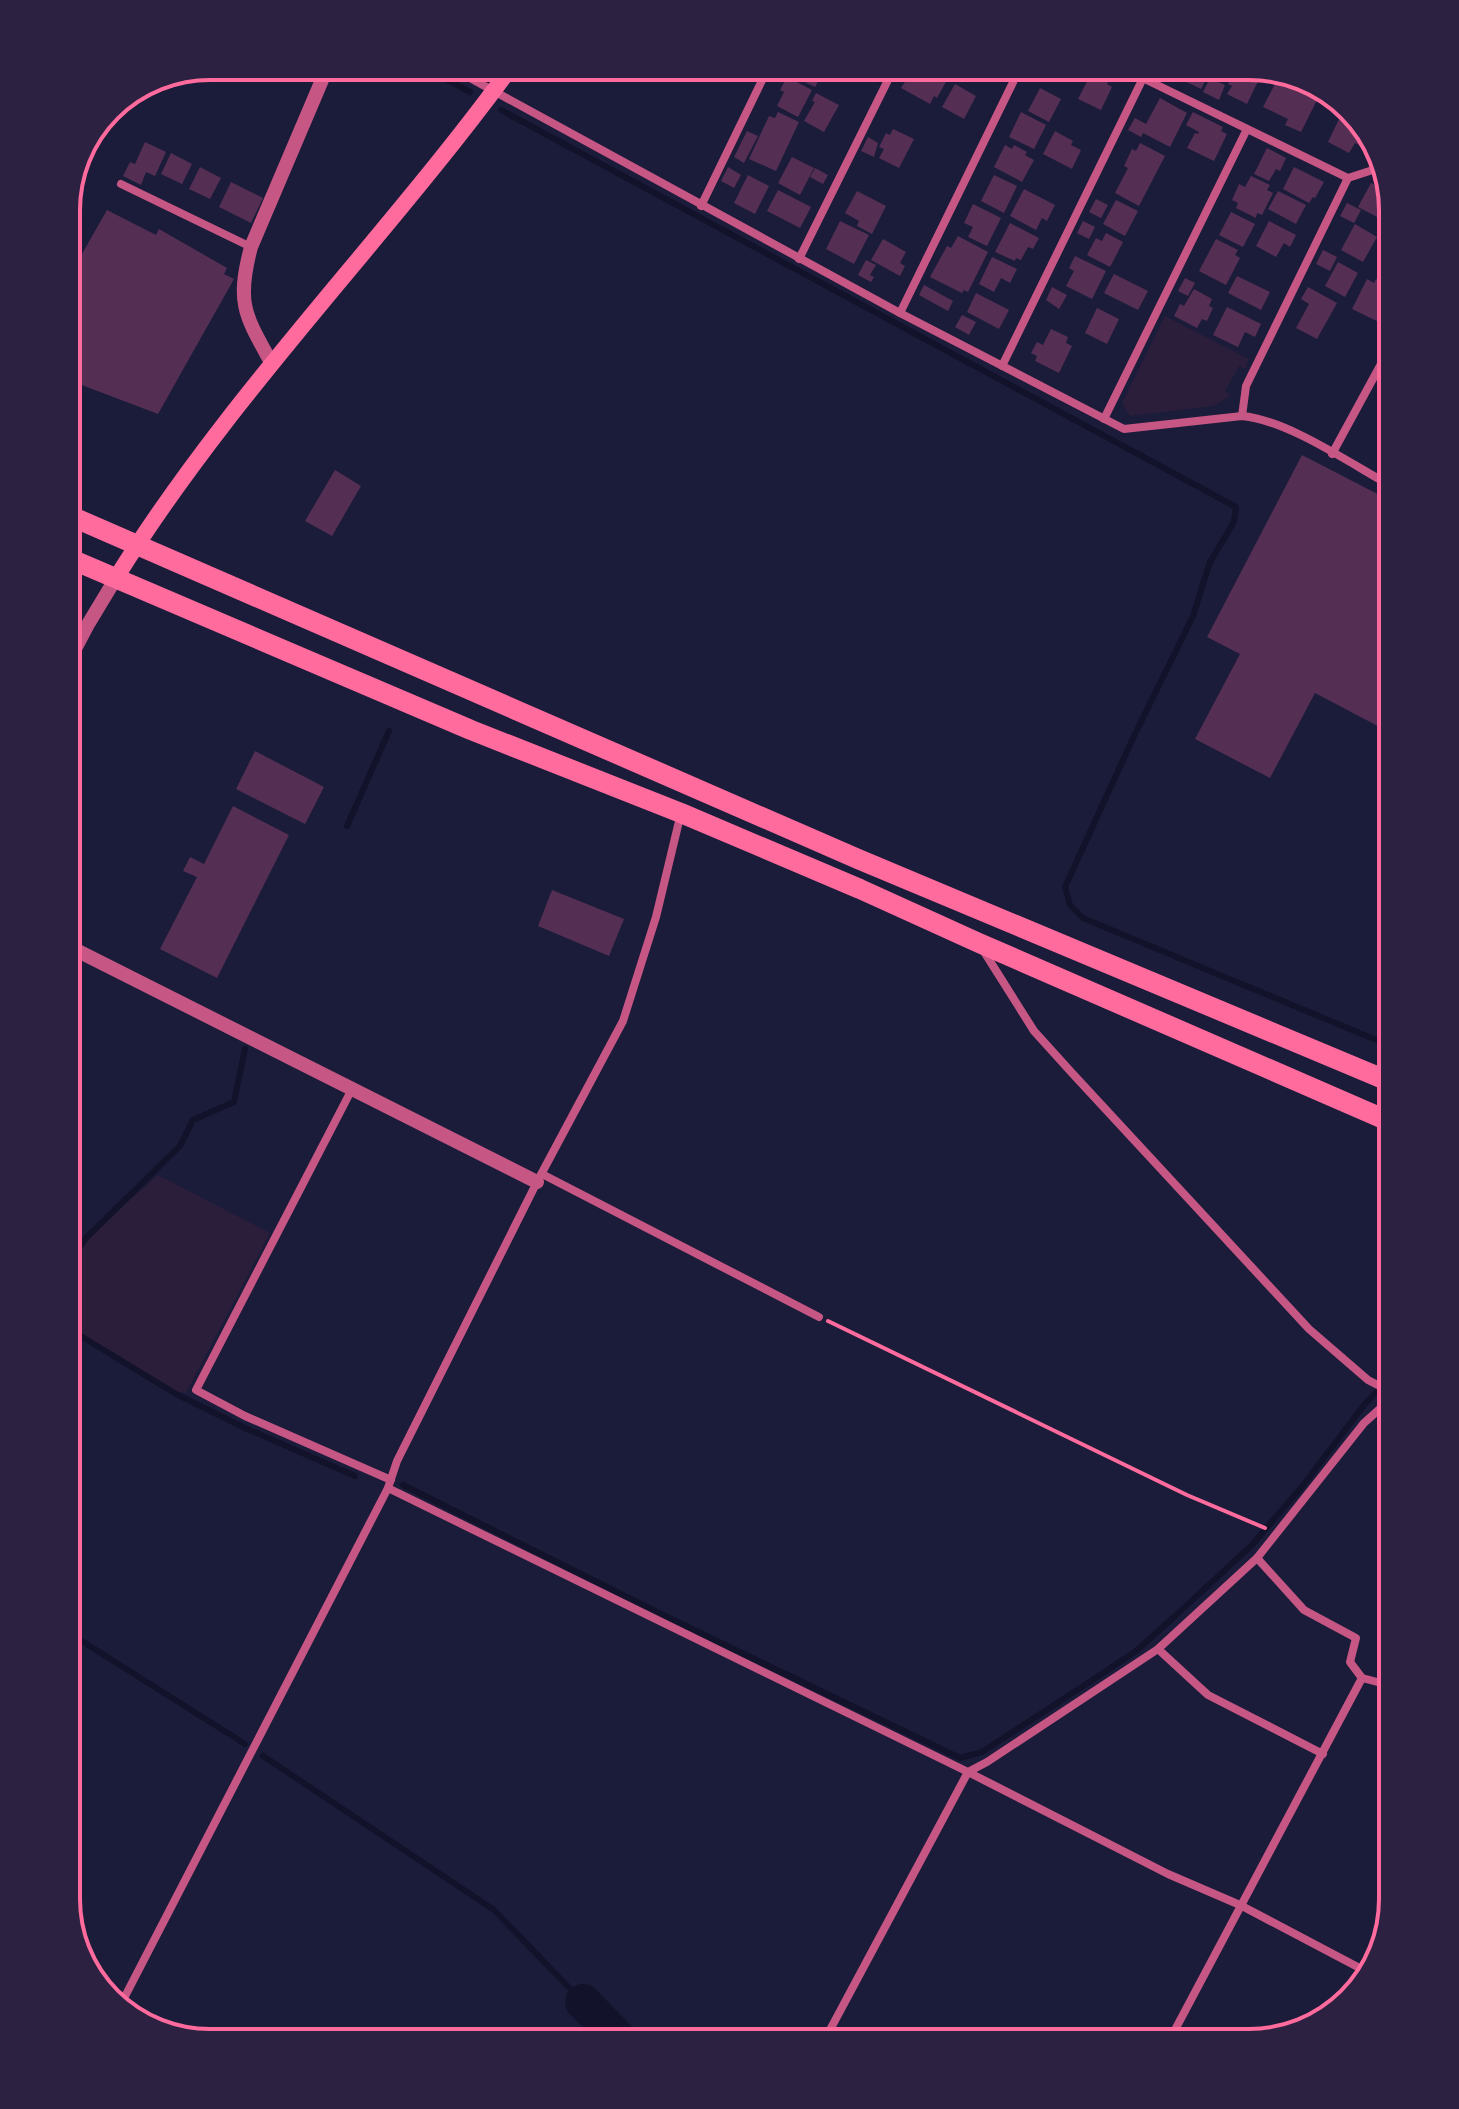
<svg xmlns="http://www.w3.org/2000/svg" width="1459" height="2109" viewBox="0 0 1459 2109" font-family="Lato,sans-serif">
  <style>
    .green { fill: #2a1e3b }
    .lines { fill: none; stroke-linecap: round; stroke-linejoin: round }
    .stream { stroke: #12122b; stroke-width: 6 }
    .river { stroke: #12122b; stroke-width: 36 }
    .building { fill: #542f53 }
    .path { stroke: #ff6b9d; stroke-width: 4 }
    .minor { stroke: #c65784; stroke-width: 8 }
    .tertiary { stroke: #c65784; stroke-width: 14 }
    .secondary { stroke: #ff6b9d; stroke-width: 16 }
    .trunk { stroke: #ff6b9d; stroke-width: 20 }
    .rim { fill: none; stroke: #ff6b9d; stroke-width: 4 }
  </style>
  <rect width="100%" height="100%" fill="#1b1b3a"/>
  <g class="green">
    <polygon points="1165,316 1249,359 1245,369 1239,366 1225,391 1231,395 1214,406 1130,416 1122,403"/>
    <path d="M 158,1175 L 270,1233 L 186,1393 L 177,1392 L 113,1356 L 66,1323 C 66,1308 62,1286 68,1272 C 81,1237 130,1201 158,1175 Z"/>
  </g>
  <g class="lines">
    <g class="stream">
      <polyline points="422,66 470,92"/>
      <polyline points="501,110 1236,507 1234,522 1210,562 1193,616 1134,736 1065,887 1070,905 1083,918 1393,1047"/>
      <polyline points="347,826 389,731"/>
      <polyline points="1391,1152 1393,1153"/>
      <polyline points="66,1267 86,1238 180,1146 193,1120 234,1102 245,1049"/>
      <polyline points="66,1327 176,1394 243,1427 355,1476"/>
      <polyline points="403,1485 659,1613 960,1758 982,1752 1088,1683 1136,1651 1173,1618 1251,1546 1304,1484 1364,1405 1393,1375"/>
      <polyline points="66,1631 245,1744"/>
      <polyline points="263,1756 494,1910 583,2002"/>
    </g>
    <polyline class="river" points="583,2002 623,2043"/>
  </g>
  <g class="building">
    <polygon points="796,66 826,66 815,87 791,75"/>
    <polygon points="919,66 947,80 937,98 934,96 930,104 901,88 908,77 911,79"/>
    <polygon points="1095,66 1112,74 1107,84 1112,87 1101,110 1078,99"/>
    <polygon points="1181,66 1213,66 1201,89 1176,77"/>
    <polygon points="1237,66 1244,66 1261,75 1247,104 1227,94 1232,86 1228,84"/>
    <polygon points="787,77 812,90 798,117 777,106 784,92 780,90"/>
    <polygon points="1210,78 1225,85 1219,100 1203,92"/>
    <polygon points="1277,80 1317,100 1301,132 1285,125 1288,119 1263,107"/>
    <polygon points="955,84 976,96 964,119 942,107"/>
    <polygon points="1040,88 1061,99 1049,122 1028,111"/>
    <polygon points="816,93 839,105 824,132 804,121 815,102 812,101"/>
    <polygon points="1160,98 1187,113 1170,147 1143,133 1141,137 1128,130 1135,118 1146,124"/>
    <polygon points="778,112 799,122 776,171 749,159 769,116 775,118"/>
    <polygon points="1021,112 1046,125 1034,149 1009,137"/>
    <polygon points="1193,112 1223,127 1221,131 1227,134 1214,161 1187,148 1195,133 1198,134 1199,132 1186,125"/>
    <polygon points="1341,115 1361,125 1374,138 1369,150 1355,143 1349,153 1328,142"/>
    <polygon points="893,129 914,139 899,168 879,158 884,149 879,147 886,133 890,135"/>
    <polygon points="747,131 758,136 744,163 734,157"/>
    <polygon points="1055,131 1073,141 1071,145 1081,150 1072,169 1043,154"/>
    <polygon points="868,137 878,143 874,157 861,151"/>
    <polygon points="145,142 166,152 155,176 146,172 141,185 123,176 130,162 135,164"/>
    <polygon points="1140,143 1165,156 1139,206 1115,193 1128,168 1124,166 1132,149 1136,151"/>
    <polygon points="1005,145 1012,149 1014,145 1027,152 1025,155 1034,160 1022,182 994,167"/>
    <polygon points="1267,148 1286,158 1280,171 1276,169 1269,181 1254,174"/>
    <polygon points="171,153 192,164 182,184 161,174"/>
    <polygon points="792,157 814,168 800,195 778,183"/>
    <polygon points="200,167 221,178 210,199 189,189"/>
    <polygon points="728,167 741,175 734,188 721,181"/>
    <polygon points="1294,167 1324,182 1315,198 1313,197 1309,203 1283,189"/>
    <polygon points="815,168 828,175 823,184 810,177"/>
    <polygon points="748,175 769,186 755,214 734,203"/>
    <polygon points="994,175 1017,186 1004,213 981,201"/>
    <polygon points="1251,176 1270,185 1267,190 1273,193 1262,215 1257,213 1256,218 1236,208 1238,203 1232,200 1239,184 1245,187"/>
    <polygon points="231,182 263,198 251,223 219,207"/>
    <polygon points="1371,183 1388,192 1390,197 1379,218 1358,207"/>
    <polygon points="1024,189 1055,205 1047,221 1042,218 1036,230 1010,216"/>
    <polygon points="778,190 811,207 800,228 767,211"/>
    <polygon points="857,191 886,206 872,234 857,226 859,221 845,213"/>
    <polygon points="1278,191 1306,205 1296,224 1268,209"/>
    <polygon points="1096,199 1108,205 1101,218 1089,212"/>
    <polygon points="1116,200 1138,211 1125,236 1103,224"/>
    <polygon points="1347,203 1361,210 1354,223 1340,216"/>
    <polygon points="973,204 1001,218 987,246 968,237 973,227 964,223"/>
    <polygon points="107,210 156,235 159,229 227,268 224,274 234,279 158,414 66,379 66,282"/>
    <polygon points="1231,212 1255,224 1243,247 1219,235"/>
    <polygon points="840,221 869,235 854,264 826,249"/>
    <polygon points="1083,221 1095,227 1089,239 1077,233"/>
    <polygon points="1269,221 1296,235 1290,247 1284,243 1276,257 1256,246"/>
    <polygon points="1010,223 1039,238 1033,249 1028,247 1021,260 1016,258 1015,261 995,252"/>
    <polygon points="1355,224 1377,237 1363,262 1341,250"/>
    <polygon points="1106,233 1123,242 1110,267 1087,255 1096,238 1102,241"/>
    <polygon points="958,236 988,252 968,292 964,290 962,293 930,277 947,246 951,248"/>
    <polygon points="883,239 906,252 900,263 905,266 900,276 871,260"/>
    <polygon points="1216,239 1238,250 1235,255 1240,258 1226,285 1199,271"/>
    <polygon points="1323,250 1337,257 1330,271 1316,264"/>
    <polygon points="1075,256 1106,271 1092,299 1066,286 1074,271 1069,268"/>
    <polygon points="992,257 1017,269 1010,283 1001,278 994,292 979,284"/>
    <polygon points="866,260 876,265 870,275 874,277 871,282 858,275"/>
    <polygon points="1338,262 1358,273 1345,297 1325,286"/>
    <polygon points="1114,274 1148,291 1138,310 1104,293"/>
    <polygon points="1237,276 1270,292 1261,310 1228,293"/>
    <polygon points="1185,278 1195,283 1188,296 1178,291"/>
    <polygon points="1367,279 1374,283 1376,279 1393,287 1393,294 1387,306 1393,309 1393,312 1387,326 1352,309"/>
    <polygon points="924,285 953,301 948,311 919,295"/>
    <polygon points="1052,287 1067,295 1059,309 1046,300"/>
    <polygon points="1308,287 1337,303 1317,339 1296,328 1309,304 1301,299"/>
    <polygon points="1194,289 1212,299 1209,306 1213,308 1207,321 1202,319 1197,328 1174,316 1180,304 1184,306"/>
    <polygon points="976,293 1009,310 999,329 967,312"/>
    <polygon points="1227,307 1261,324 1255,337 1245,332 1238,347 1213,335"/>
    <polygon points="1097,308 1119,319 1107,344 1085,333"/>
    <polygon points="962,315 976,322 969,335 955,327"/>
    <polygon points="1051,329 1068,337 1066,343 1072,346 1059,373 1035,361 1037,356 1031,353 1037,342 1043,345"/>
    <polygon points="1302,455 1393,502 1393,734 1315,693 1270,778 1195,739 1240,654 1207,637"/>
    <polygon points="335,470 361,486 332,536 305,521"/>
    <polygon points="255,751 324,787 305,824 236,789"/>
    <polygon points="233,806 289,835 217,978 160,949 197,877 183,871 190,857 204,864"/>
    <polygon points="552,890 624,919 609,956 538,926"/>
  </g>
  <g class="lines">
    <polyline class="path" points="828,1321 1187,1495 1265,1528"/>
    <g class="minor">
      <path d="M 448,66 L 900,313 L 1124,429 L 1242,416 C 1288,420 1351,464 1393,487"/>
      <polyline points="1118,66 1348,178"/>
      <polyline points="121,184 251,247"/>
      <polyline points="701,206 769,66"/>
      <polyline points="799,259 895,66"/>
      <polyline points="900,313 1021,66"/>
      <polyline points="1002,366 1149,66"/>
      <polyline points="1242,416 1246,386 1348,178 1382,167"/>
      <polyline points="1104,419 1247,129"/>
      <polyline points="1332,454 1393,342"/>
      <polyline points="983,950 1034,1031 1072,1073 1309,1329 1368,1380 1393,1393"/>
      <polyline points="352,1089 196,1390 245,1416 391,1480"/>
      <polyline points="542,1174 819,1317"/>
      <polyline points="388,1488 968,1772 1168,1874 1240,1905 1371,1974"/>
      <polyline points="1257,1558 1304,1610 1356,1638 1350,1662 1362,1678 1393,1686"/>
      <polyline points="1158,1649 1208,1695 1323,1754"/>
      <polyline points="120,2006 388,1488 397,1461 537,1182 623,1021 656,917 681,813"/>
      <polyline points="823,2043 968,1772 987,1762 1158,1649 1257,1558 1364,1423 1393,1397"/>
      <polyline points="1168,2043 1362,1678"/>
    </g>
    <g class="tertiary">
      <path d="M 272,364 C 245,315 236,304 251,247 L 328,66"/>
      <polyline points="66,666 87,626 116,578"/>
      <polyline points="66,945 537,1182"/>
    </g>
    <path class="secondary" d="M 116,578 C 230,394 385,240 512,66"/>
    <g class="trunk">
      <polyline points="66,514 858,859 1393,1083"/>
      <polyline points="66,557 471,730 681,813 860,889 979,943 1393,1123"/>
    </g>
  </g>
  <path d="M0 0H1459V2109H0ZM210 80H1249A130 130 0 0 1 1379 210V1899A130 130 0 0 1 1249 2029H210A130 130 0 0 1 80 1899V210A130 130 0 0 1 210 80Z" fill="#2d2142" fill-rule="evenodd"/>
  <path class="rim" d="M210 80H1249A130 130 0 0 1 1379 210V1899A130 130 0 0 1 1249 2029H210A130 130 0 0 1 80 1899V210A130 130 0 0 1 210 80Z"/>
</svg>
